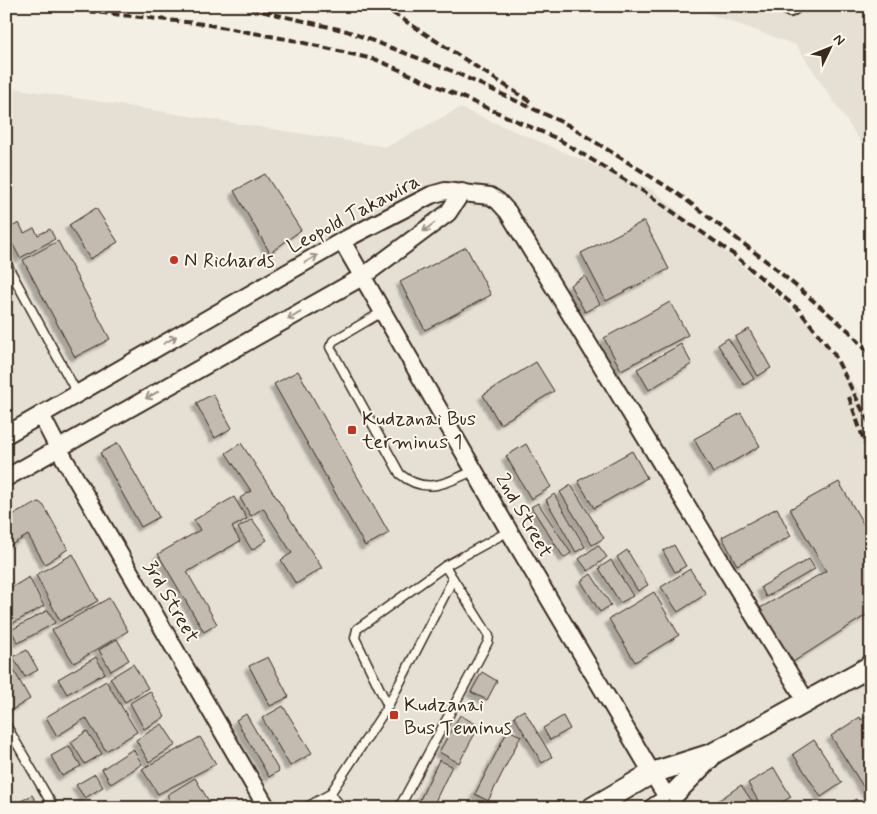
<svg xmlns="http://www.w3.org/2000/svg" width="877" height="814" viewBox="0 0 877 814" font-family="Mynerve,sans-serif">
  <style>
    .built { fill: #e5dfd4 }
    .building { fill: #c3bbb0; stroke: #3b2a1e; filter: url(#shadow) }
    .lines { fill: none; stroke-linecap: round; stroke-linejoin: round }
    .service-casing { stroke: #3b2a1e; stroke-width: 11 }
    .minor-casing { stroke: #3b2a1e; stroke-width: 20 }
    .tertiary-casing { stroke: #3b2a1e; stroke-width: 24 }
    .service { stroke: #fbf7ec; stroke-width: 8 }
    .minor { stroke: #fbf7ec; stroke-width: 16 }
    .tertiary { stroke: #fbf7ec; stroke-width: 20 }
    .rail { stroke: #3b2a1e; stroke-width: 4; stroke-dasharray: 8 4; stroke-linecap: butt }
    .oneway { stroke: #9b9085 }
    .poi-dot { fill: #c8321e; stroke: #fbf7ec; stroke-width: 2 }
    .labels { text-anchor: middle; stroke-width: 4; stroke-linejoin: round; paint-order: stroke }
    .street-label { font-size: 20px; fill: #3b2a1e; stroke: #fbf7ec }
    .poi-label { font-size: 20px; fill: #3b2a1e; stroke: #fbf7ec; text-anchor: start }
  </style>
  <defs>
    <filter id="shadow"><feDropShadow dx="-4.5" dy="4.5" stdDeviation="1" flood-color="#0004"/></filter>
  </defs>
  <rect width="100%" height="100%" fill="#f3efe4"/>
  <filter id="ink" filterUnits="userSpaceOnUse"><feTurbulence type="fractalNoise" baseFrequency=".02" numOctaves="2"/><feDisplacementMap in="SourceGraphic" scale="10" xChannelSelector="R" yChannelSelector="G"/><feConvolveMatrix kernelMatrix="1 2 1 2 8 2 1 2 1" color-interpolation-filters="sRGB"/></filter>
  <g filter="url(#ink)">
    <g class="built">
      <polygon points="688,6 871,6 871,157 796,45"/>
      <polygon points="6,87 386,147 460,108 653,190 806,321 871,407 871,808 6,808"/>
    </g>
    <g class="building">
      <polygon points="265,174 301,230 270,253 234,191"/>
      <polygon points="96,208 118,242 90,259 69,225"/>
      <polygon points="644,221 669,269 606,301 581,253"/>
      <polygon points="19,223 24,233 34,228 38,235 50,229 55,239 20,258 6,232 6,230"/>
      <polygon points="58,241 110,339 75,357 23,260"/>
      <polygon points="466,247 491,295 425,330 400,282"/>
      <polygon points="585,276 600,304 585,312 570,285"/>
      <polygon points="670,302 688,335 621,370 604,338"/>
      <polygon points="749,329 771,368 758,376 735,337"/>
      <polygon points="728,338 754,379 744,385 718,345"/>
      <polygon points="681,344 692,364 649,390 637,369"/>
      <polygon points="536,362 554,391 500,424 483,395"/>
      <polygon points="298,371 389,533 365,546 274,384"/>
      <polygon points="213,394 232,428 215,438 196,403"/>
      <polygon points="741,413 760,446 713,473 694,439"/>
      <polygon points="118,443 159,517 141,527 100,453"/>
      <polygon points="241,443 322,568 296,584 281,560 292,553 263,508 251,516 240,498 251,491 226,453"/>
      <polygon points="526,444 551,487 531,499 506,456"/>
      <polygon points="632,451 647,478 594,508 578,481"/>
      <polygon points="839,482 871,537 871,612 793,662 760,608 826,571 790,509"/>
      <polygon points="571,485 604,538 592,545 560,492"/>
      <polygon points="554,494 585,547 576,552 546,500"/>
      <polygon points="234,497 247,519 232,527 240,541 187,572 217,624 204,632 158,554 200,530 194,520"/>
      <polygon points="39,502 44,506 68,549 45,564 28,535 6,548 6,518"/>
      <polygon points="538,503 571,553 564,558 531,507"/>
      <polygon points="777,508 791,536 737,565 722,537"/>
      <polygon points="252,519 267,540 252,550 238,528"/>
      <polygon points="598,545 607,557 588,571 579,559"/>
      <polygon points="674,545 686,566 675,572 663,551"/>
      <polygon points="627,550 648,585 638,591 617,557"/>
      <polygon points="73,554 98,601 60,621 36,575"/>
      <polygon points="809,559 815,569 766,597 761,587"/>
      <polygon points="611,560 633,596 620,603 599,568"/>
      <polygon points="690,569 706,594 678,612 661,587"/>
      <polygon points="591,574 611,605 600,612 581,581"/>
      <polygon points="29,577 44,606 6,627 6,591"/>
      <polygon points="654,592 679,635 635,662 609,619"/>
      <polygon points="109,598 128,631 74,663 52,630"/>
      <polygon points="48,610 55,623 18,643 11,630"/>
      <polygon points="117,639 129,660 111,671 99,650"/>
      <polygon points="27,650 38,670 25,677 13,657"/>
      <polygon points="96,657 105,673 67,694 58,679"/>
      <polygon points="268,657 289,697 270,706 249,666"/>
      <polygon points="8,660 30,699 10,711 6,705 6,662"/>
      <polygon points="133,664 148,688 125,702 110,678"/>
      <polygon points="482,672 497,681 487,700 471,692"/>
      <polygon points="106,681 137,732 106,751 86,718 57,736 46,717"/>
      <polygon points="150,691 165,717 144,729 130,703"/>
      <polygon points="283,706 312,753 290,766 262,718"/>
      <polygon points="524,710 552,757 542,763 514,716"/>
      <polygon points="871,713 871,792 868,794 831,736 860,717 861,720"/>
      <polygon points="246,714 279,771 269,777 236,720"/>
      <polygon points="460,715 479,726 459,763 439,752"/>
      <polygon points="563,716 570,729 550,740 543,728"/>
      <polygon points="162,724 176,745 149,762 136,740"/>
      <polygon points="508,730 521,736 488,801 475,794"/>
      <polygon points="87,731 102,754 85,764 71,742"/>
      <polygon points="200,737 216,764 158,794 142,769"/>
      <polygon points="814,740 842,783 821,797 793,754"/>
      <polygon points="69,746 81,766 62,776 51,756"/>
      <polygon points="133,749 142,764 111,784 102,769"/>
      <polygon points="439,760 452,766 432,808 416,808"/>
      <polygon points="774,768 791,797 772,808 762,808 748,783"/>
      <polygon points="95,774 103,787 85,798 76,785"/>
      <polygon points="195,778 210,803 201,808 175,808 167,795"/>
      <polygon points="741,785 756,807 708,808"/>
      <polygon points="32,795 40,808 9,808"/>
      <polygon points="856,799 861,808 840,808"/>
    </g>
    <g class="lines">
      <g class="service-casing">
        <g id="service">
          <polyline points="6,263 77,393"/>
          <path d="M 382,312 L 333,341 L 330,347 L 400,474 C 426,496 449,482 475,470"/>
          <polyline points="388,706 355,638 357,629 445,566 509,531"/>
          <polyline points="6,725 54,808"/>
          <polyline points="330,794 343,808"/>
          <polyline points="305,808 330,794 388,706 453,579"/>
          <polyline points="399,808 488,642 489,636 445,566"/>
        </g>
      </g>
      <g class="minor-casing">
        <g id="minor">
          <polyline points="787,6 790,8 793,6"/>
          <polyline points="342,241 509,531 652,773 674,808"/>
          <polyline points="41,415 58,448 267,808"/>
          <polyline points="6,435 342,241 431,195 445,191 490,196 498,201 508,212 806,701"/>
          <polyline points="6,478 362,277 448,213 462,192"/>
        </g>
      </g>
      <g class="tertiary-casing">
        <g id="tertiary">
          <polyline points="592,808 652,773 712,754 871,666"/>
          <polyline points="655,808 669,799 711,756"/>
        </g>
      </g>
      <use href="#service" class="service"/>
      <use href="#minor" class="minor"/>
      <use href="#tertiary" class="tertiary"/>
      <g class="rail">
        <polyline points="40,6 204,24 292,40 377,60 558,139 643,191 733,254 799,310 834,354 871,427"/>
        <polyline points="239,6 347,31 452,71 568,125 677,193 770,264 849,331 871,355"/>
        <polyline points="382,6 531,102"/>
        <polyline points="849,397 871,461"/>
      </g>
    </g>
    <defs><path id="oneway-shaft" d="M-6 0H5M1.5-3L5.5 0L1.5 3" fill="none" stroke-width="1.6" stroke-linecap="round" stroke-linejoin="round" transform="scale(1.25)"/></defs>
    <g class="oneway">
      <use href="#oneway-shaft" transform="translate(429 227) rotate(143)"/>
      <use href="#oneway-shaft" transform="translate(311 259) rotate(-30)"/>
      <use href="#oneway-shaft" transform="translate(294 316) rotate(151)"/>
      <use href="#oneway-shaft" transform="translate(170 340) rotate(-30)"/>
      <use href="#oneway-shaft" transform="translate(152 395) rotate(151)"/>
    </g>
  </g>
  <g class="poi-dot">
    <circle cx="174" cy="260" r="5"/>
    <rect x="347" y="425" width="10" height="10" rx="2.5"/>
    <rect x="389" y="710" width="10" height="10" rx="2.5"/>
  </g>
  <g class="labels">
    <g class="street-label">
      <text transform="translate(353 213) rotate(-28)" y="7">Leopold Takawira</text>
      <text transform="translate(525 515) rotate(60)" y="7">2nd Street</text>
      <text transform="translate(172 601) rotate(60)" y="7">3rd Street</text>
    </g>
    <g class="poi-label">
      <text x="184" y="267">N Richards</text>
      <text x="362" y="425">Kudzanai Bus<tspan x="362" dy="23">terminus 1</tspan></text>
      <text x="404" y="711">Kudzanai<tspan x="404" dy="23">Bus Teminus</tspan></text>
    </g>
  </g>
  <rect width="877" height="814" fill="none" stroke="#fbf7ec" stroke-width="25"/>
  <rect x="12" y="12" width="852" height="789" fill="none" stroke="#3b2a1e" stroke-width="2" filter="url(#ink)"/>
  <g transform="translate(830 48) rotate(47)" stroke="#fbf7ec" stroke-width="4" paint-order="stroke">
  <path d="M0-4L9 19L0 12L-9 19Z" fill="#3b2a1e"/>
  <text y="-8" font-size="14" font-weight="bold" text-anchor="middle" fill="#3b2a1e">N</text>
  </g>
</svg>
